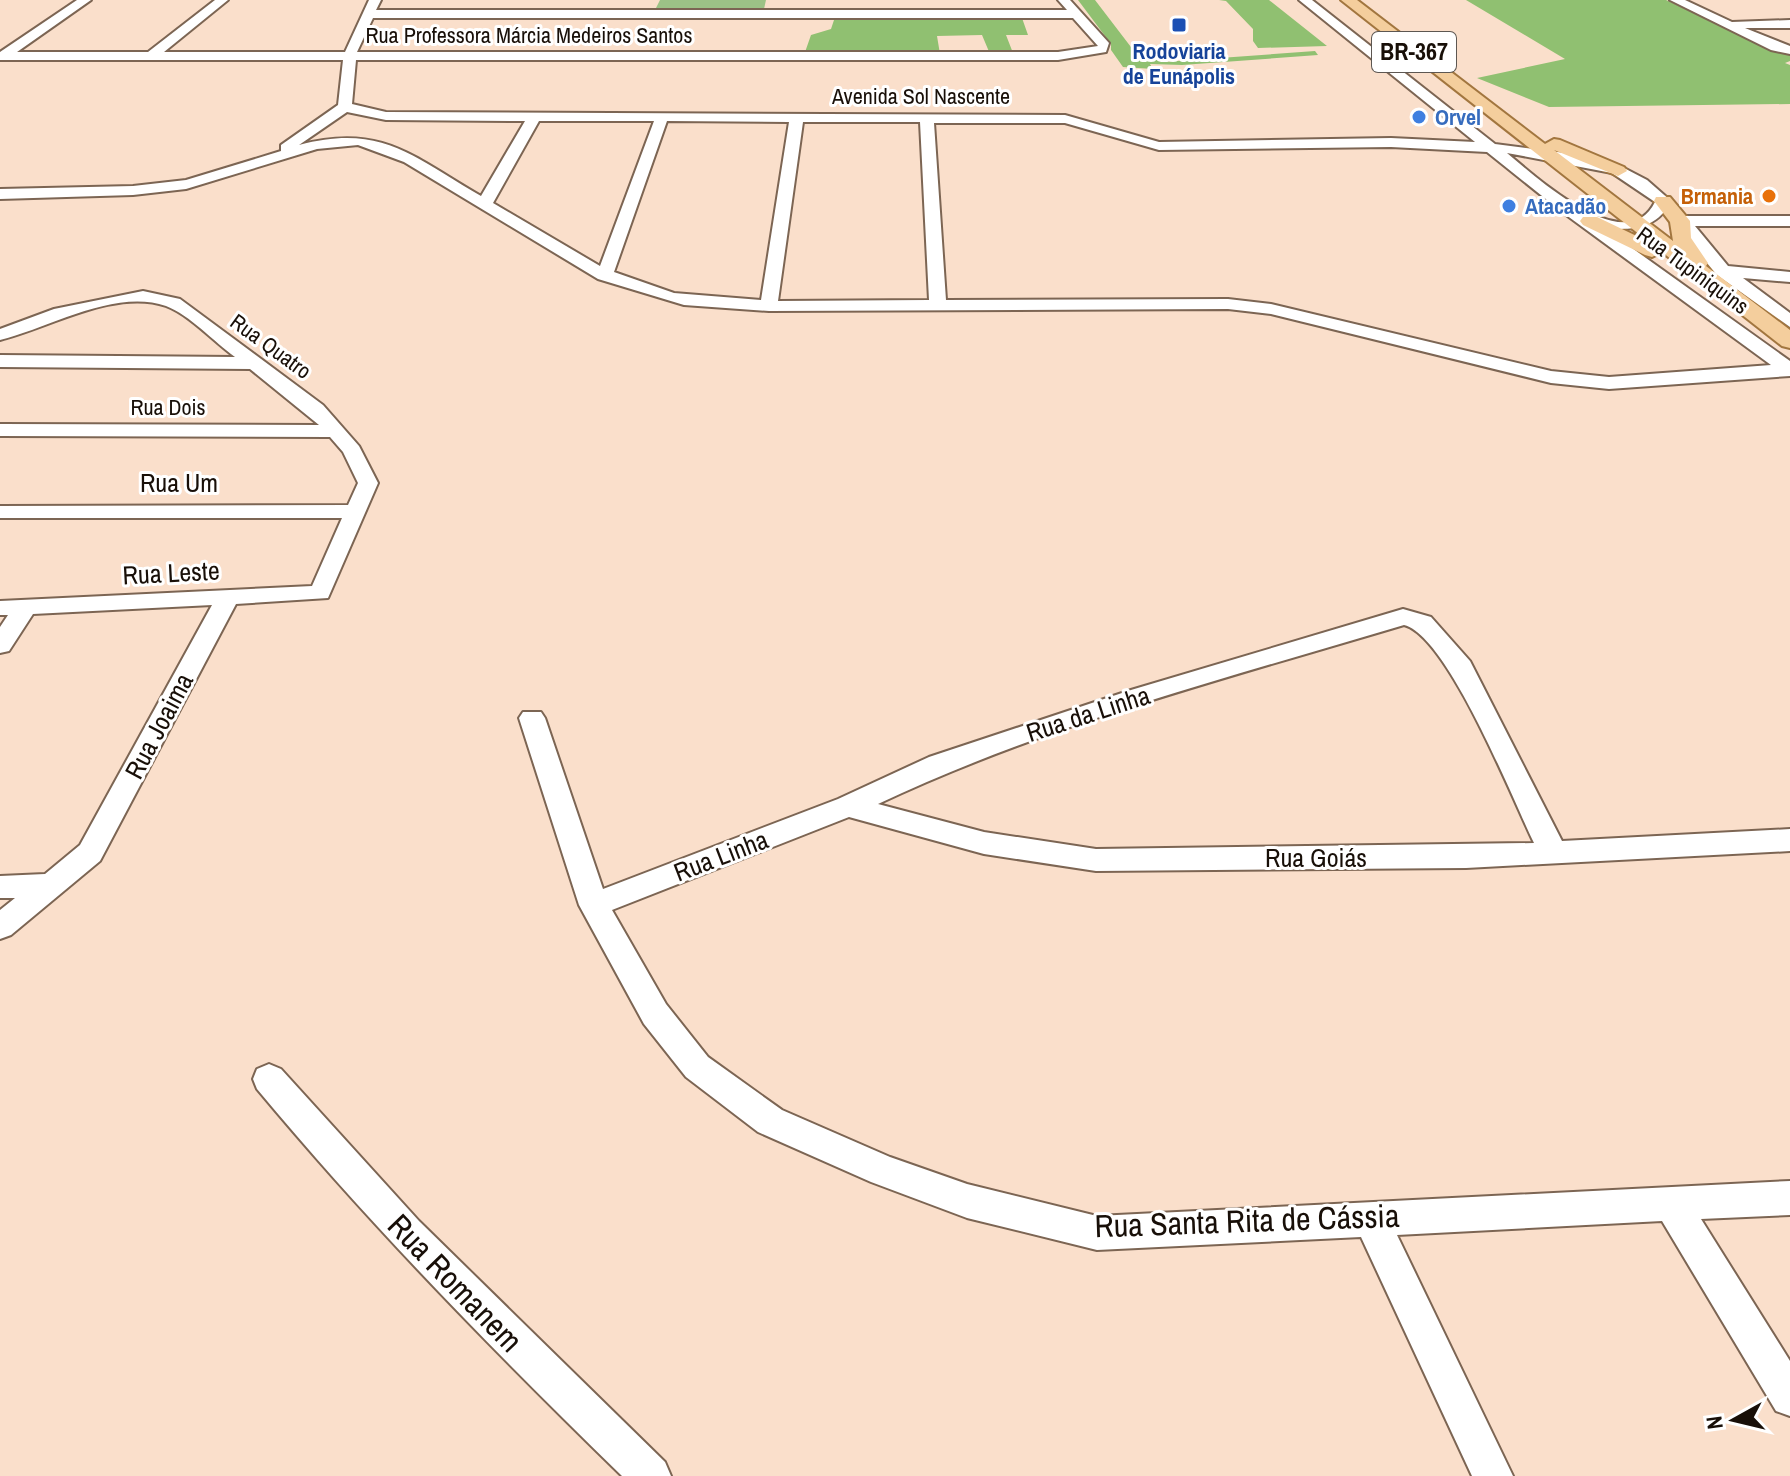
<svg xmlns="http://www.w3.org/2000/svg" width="1790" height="1476" viewBox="0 0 1790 1476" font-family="'Archivo Narrow',sans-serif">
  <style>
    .green { fill: #9cc286 }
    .forest { fill: #90c071 }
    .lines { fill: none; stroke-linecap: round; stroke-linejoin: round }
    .minor-casing { stroke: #7c6553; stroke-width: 4 }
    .major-casing { stroke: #a2763f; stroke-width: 4 }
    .minor { fill: #fff; fill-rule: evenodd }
    .major { fill: #f4ce9d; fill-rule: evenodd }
    .transit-dot { fill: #1a4fb4; stroke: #fff; stroke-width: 3 }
    .shop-dot { fill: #3f7fe0; stroke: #fff; stroke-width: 3 }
    .food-dot { fill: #e8710a; stroke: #fff; stroke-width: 3 }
    .labels { text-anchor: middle; stroke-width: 6; stroke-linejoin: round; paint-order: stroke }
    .far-street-label { font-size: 22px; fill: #180f08; stroke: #fff }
    .far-transit-label { font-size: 22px; font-weight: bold; fill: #164399; stroke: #fff }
    .far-shop-label { font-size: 22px; font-weight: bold; fill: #366cbe; stroke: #fff; text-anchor: start }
    .far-food-label { font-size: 22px; font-weight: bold; fill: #c56008; stroke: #fff; text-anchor: end }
    .shield { fill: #fff; stroke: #5d5752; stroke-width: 2 }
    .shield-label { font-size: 24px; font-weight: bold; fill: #180f08 }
    .street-label { font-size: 26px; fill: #180f08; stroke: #fff }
    .near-street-label { font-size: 32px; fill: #180f08; stroke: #fff }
  </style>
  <rect width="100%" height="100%" fill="#fadfcb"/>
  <polygon class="green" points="660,0 766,0 764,9 656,8"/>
  <g class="forest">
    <polygon points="1078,0 1095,0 1134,51 1167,59 1164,62 1315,51 1318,55 1182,65 1150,64 1153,69 1123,67 1111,50 1111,44"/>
    <polygon points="1219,0 1269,0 1327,46 1258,48 1253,41 1253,29 1226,1"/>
    <polygon points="1466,0 1666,0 1767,47 1790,51 1790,61 1785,63 1790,65 1790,104 1549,107 1477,78 1565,59"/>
    <polygon points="835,17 1022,18 1028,35 1006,35 1013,53 990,54 982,35 937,36 940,54 804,55 811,35 831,29"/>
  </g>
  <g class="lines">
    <g class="minor-casing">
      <g id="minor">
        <path d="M 77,0 L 91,0 L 17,52 L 148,52 L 215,0 L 228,0 L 164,52 L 345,52 L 369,0 L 381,0 L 376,10 L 1067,10 L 1058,0 L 1070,0 L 1109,43 L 1106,52 L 1058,60 L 356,60 L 352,104 L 386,112 L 1065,115 L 1159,142 L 1391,138 L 1475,142 L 1299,0 L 1312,0 L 1495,144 L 1565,153 L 1622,167 L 1647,180 L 1671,201 C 1658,228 1632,231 1604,228 L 1790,361 L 1790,376 L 1609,389 L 1551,383 L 1271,314 L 1228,309 L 769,311 L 684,305 L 598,279 L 404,162 L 358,145 L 317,149 L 186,189 L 133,195 L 0,199 L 0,189 L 133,186 L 186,180 L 281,151 L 281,145 L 338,105 L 343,60 L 0,60 L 0,52 ZM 373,18 L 1073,18 L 1098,46 L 1058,52 L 357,52 ZM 347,112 L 386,120 L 525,121 L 481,196 C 413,157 382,123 299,145 ZM 539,121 L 654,121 L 600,266 L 493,203 ZM 667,121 L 789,122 L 761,300 L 674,293 L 614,272 ZM 803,122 L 920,122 L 929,300 L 778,301 ZM 934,123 L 1065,123 L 1159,150 L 1391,147 L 1487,152 L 1562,212 L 1771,365 L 1609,377 L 1551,371 L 1271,304 L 1228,299 L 946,300 ZM 1507,153 L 1612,173 L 1655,202 C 1626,261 1534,175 1507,153 Z"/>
        <polygon points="1670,0 1685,0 1732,22 1790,20 1790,28 1745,28 1790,46 1790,54 1771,50"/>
        <polygon points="1790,216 1790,226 1695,226 1728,266 1790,272 1790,282 1743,278 1790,313 1790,327 1717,275 1672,221 1680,216"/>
        <path d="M 143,291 L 180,299 L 323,405 L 359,446 L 378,483 L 328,598 L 236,604 L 100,861 L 11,935 L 0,939 L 0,910 L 15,898 L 0,898 L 0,876 L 45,874 L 80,845 L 212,605 L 33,614 L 9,651 L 0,653 L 0,627 L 8,615 L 0,615 L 0,601 L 312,586 L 342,518 L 0,518 L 0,506 L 348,505 L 358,483 L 343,452 L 330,437 L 0,436 L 0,424 L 319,425 L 250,369 L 0,367 L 0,355 L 235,357 C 214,342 190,315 166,306 C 115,288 49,328 0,340 L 0,329 L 54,309 Z"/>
        <path d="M 1403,609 L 1431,617 L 1470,661 L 1562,841 L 1790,829 L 1790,851 L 1466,868 L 1096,871 L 984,854 L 849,817 L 612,910 L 666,1004 L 708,1057 L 782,1110 L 890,1157 L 967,1184 L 1097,1216 L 1790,1181 L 1790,1215 L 1701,1219 L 1790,1361 L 1790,1416 L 1776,1411 L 1662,1221 L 1397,1235 L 1513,1476 L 1472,1476 L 1361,1237 L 1097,1250 L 967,1218 L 871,1182 L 758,1132 L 686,1077 L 644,1024 L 579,905 L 519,718 L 523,712 L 541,712 L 545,718 L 603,889 L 838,799 L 929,757 L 1131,690 ZM 1404,625 C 1448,636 1512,798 1534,843 L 1096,849 L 984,832 L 878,804 C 1045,725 1227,678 1404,625 Z"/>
        <path d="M 269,1064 L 281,1069 L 419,1221 L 665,1462 L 671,1476 L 622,1476 C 495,1352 371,1226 257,1089 L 253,1079 L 257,1069 Z"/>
      </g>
    </g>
    <g class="major-casing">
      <polygon id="major" points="1341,0 1357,0 1545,144 1554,139 1560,140 1624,167 1627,171 1618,176 1554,150 1673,241 1670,222 1654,201 1656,197 1670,197 1690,221 1691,238 1708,263 1706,266 1790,330 1790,348 1782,346 1662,252 1652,257 1645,255 1583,225 1580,221 1583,217 1597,217 1649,242"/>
    </g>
    <use href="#minor" class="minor"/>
    <use href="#major" class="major"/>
  </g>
  <rect class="transit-dot" x="1171" y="17" width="16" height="16" rx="4"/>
  <g class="shop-dot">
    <circle cx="1419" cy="117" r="8"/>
    <circle cx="1509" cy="206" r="8"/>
  </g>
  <circle class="food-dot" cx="1769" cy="196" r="8"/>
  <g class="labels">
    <g class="far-street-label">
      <text x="529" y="43">Rua Professora Márcia Medeiros Santos</text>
      <text x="921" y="104">Avenida Sol Nascente</text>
      <text transform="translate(1693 270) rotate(36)" y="8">Rua Tupiniquins</text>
      <text transform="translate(271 346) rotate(36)" y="8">Rua Quatro</text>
      <text x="168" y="415">Rua Dois</text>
    </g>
    <g class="far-transit-label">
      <text x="1179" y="59">Rodoviaria<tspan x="1179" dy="25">de Eunápolis</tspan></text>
    </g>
    <g class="far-shop-label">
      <text x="1435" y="125">Orvel</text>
      <text x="1525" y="214">Atacadão</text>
    </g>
    <g class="far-food-label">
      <text x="1753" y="204">Brmania</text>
    </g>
    <rect class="shield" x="1372" y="32" width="84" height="40" rx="6"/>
    <g class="shield-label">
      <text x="1414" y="60">BR-367</text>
    </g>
    <g class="street-label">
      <text x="179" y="492">Rua Um</text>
      <text transform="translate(171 573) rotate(-3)" y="9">Rua Leste</text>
      <text transform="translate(1088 714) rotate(-18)" y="9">Rua da Linha</text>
      <text transform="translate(159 726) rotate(-62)" y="9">Rua Joaima</text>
      <text transform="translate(721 856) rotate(-21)" y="9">Rua Linha</text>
      <text x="1316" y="867">Rua Goiás</text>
    </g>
    <g class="near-street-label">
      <text transform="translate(1247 1221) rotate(-2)" y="11">Rua Santa Rita de Cássia</text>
      <text transform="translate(455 1283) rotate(46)" y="11">Rua Romanem</text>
    </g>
  </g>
  <g transform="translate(1734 1420) rotate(262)" stroke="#ffffff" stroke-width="6" paint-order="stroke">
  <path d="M0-6L14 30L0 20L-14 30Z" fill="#180f08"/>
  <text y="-12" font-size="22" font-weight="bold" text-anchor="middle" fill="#180f08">N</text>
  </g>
</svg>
